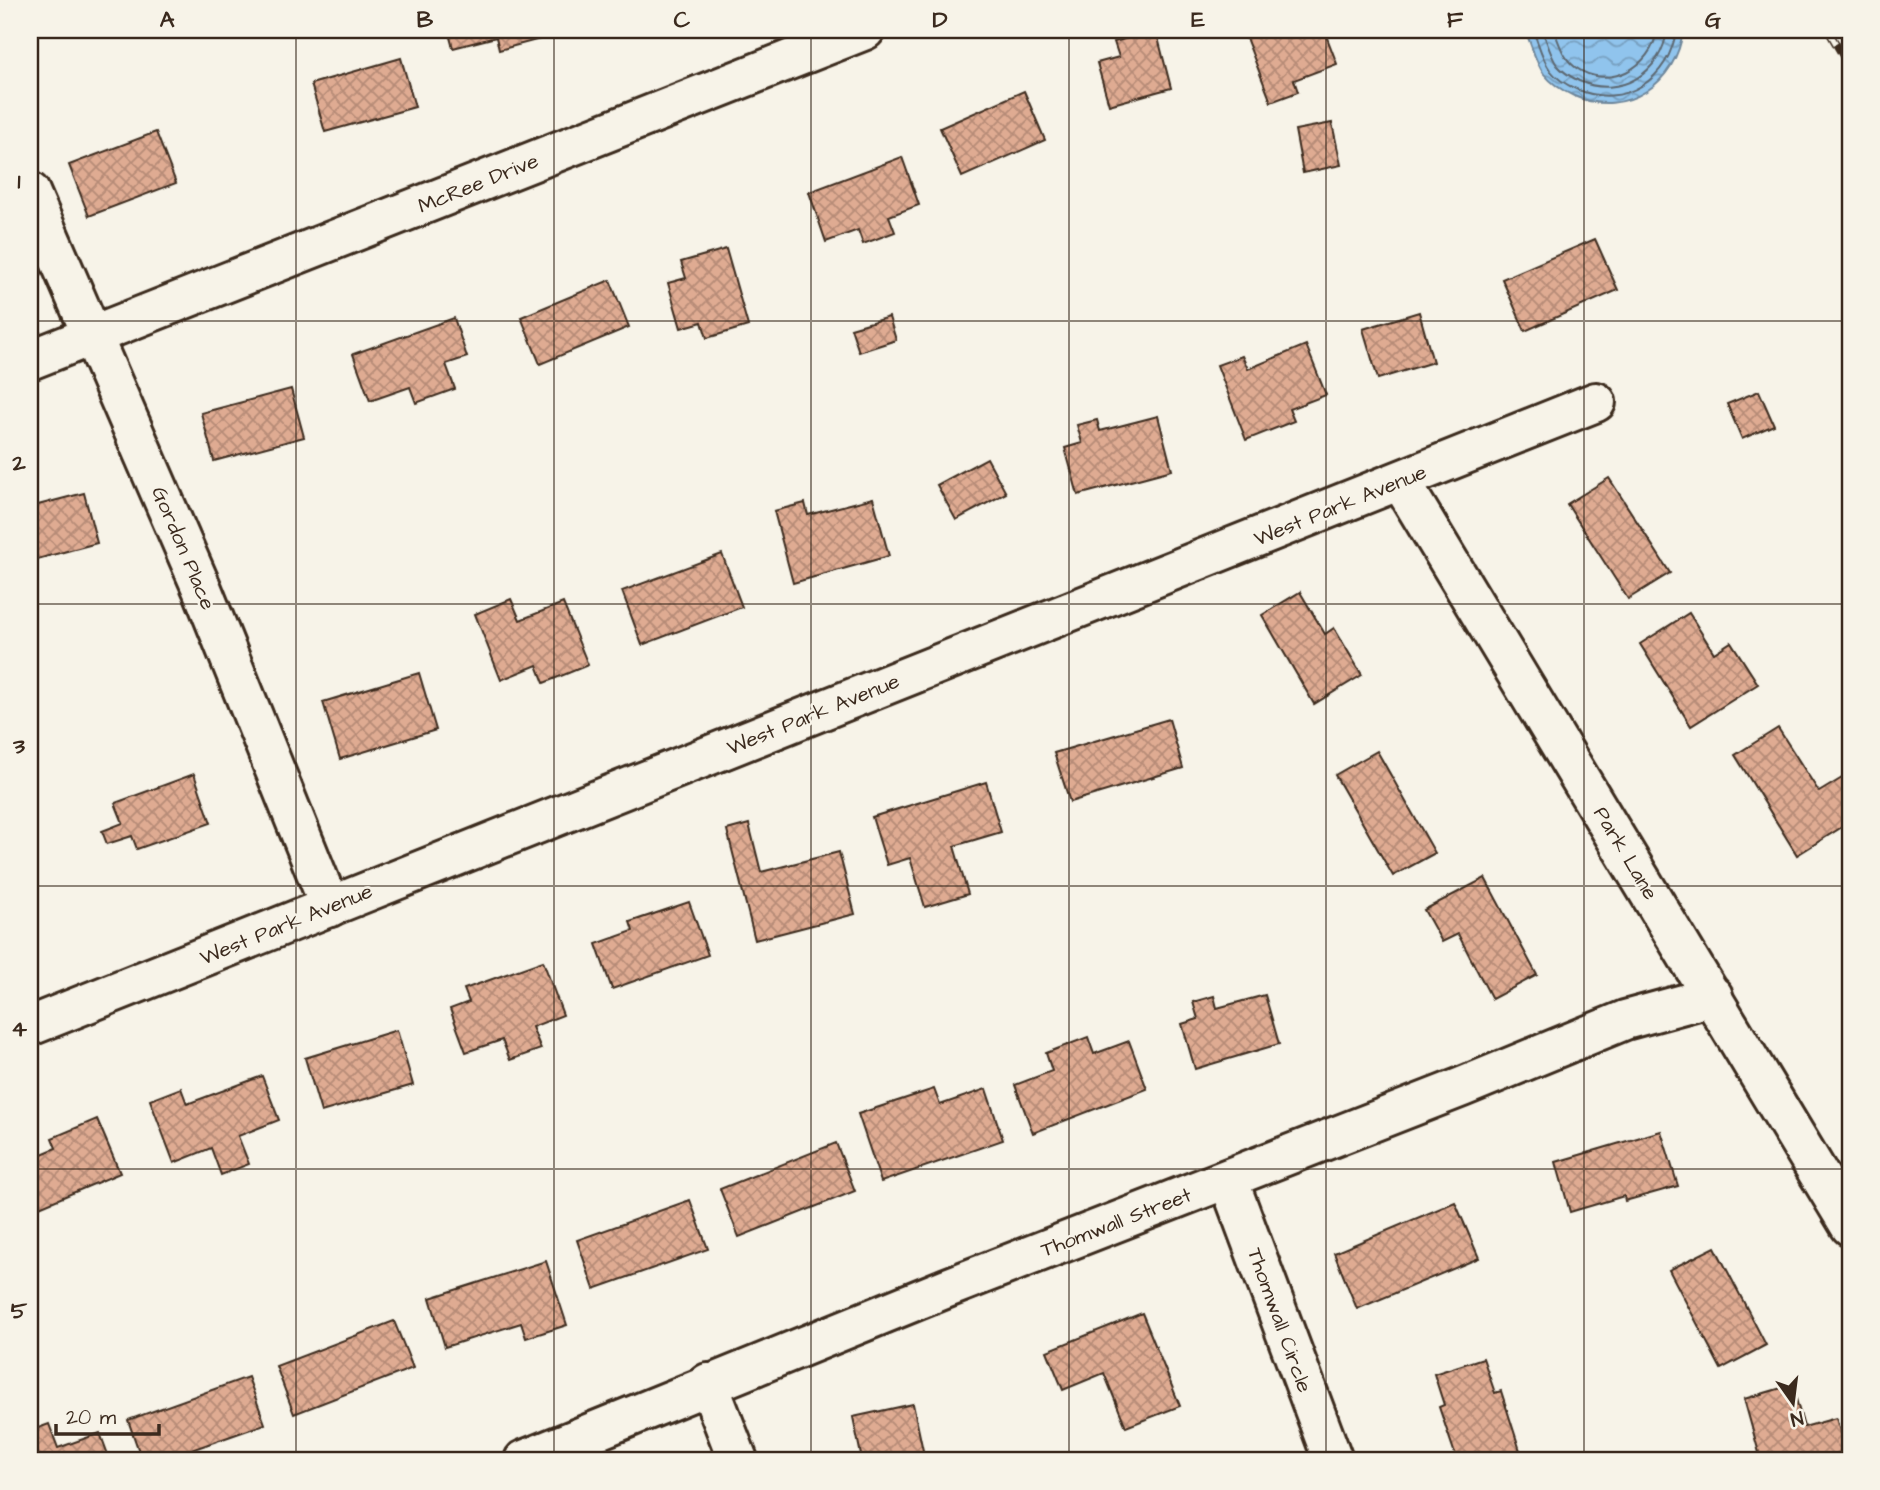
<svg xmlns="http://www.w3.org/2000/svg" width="1880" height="1490" viewBox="0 0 1880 1490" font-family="'Architects Daughter',sans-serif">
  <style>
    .water { fill: url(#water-waves); stroke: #6e869a; stroke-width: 2 }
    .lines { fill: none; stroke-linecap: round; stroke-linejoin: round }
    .shore { stroke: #5d6871; stroke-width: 2 }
    .building { fill: url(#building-cross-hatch); stroke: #3b2a1e; stroke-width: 2 }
    .street-casing { stroke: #3b2a1e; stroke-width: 44 }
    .street { stroke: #f7f3e8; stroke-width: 38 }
    .rail-casing { stroke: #3b2a1e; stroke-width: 8 }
    .rail { stroke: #f7f3e8; stroke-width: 5; stroke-dasharray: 16; stroke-linecap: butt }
    .grid { fill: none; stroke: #3b2a1e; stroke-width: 2; stroke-opacity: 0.55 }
    .labels { text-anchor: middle; stroke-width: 5; stroke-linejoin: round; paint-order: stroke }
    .street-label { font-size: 21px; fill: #3b2a1e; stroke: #f7f3e8 }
    .neatline { fill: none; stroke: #3b2a1e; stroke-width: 2.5 }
    .grid-label { font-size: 23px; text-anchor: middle; font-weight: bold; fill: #3b2a1e }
  </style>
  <defs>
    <pattern id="water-waves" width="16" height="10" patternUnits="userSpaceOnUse" patternTransform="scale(1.75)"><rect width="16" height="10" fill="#90c4ed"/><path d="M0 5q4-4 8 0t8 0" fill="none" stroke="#779fbf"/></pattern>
    <pattern id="building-cross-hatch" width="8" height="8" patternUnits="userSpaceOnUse" patternTransform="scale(1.75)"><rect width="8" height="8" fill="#dfab92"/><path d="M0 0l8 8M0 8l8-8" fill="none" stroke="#b68b77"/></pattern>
  </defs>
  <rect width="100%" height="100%" fill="#f7f3e8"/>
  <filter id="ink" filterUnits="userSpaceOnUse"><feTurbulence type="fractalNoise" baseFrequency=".0143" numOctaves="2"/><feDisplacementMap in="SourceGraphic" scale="14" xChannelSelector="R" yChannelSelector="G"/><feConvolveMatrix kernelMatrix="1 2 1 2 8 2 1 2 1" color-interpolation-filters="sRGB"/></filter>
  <g filter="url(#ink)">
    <path class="water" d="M 1525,30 L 1683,30 C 1677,83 1626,119 1574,96 C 1563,91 1552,84 1544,74 C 1535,62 1531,43 1525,30 Z"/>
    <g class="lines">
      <g class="shore">
        <path d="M 1533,30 C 1538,42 1542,59 1550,70 C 1557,79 1567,85 1576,89 C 1624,110 1670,79 1676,30"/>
        <path d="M 1542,30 C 1547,41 1550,55 1557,65 C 1563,72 1571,77 1579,81 C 1620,99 1662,73 1667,30"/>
        <path d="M 1554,30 C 1559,43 1563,58 1575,67 C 1608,91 1652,68 1657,30"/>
      </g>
    </g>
    <g class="building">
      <polygon points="448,30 542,30 544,38 499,50 496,37 453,48"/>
      <polygon points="1156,30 1171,88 1109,105 1097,63 1119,57 1114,42"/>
      <polygon points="1243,30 1324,30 1337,64 1294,80 1298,92 1271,102"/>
      <polygon points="401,58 415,107 325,132 311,84"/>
      <polygon points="1024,91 1045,140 962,177 940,128"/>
      <polygon points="1332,123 1341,165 1303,173 1295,130"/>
      <polygon points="156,132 176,183 89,216 69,165"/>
      <polygon points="902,157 919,205 889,216 895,232 863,244 858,230 826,242 809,192"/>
      <polygon points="1595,239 1618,290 1525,331 1502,279"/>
      <polygon points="726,249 748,326 707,338 702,322 681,328 668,283 686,278 681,262"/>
      <polygon points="610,280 629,327 540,364 521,317"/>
      <polygon points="1419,312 1433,362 1378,379 1363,329"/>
      <polygon points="889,317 896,340 859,352 851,328"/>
      <polygon points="454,318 467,357 446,364 455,389 416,403 410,387 370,401 353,354"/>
      <polygon points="1306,345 1326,395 1289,409 1294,421 1246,440 1217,365 1242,356 1248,369"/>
      <polygon points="291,389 304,437 214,461 201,413"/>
      <polygon points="1759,391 1774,425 1742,439 1727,404"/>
      <polygon points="1158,416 1172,470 1078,495 1065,448 1082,443 1077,425 1097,420 1100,431"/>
      <polygon points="987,458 1006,493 956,520 937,485"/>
      <polygon points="1609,478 1670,573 1628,599 1567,504"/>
      <polygon points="84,493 97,543 30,561 30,507"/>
      <polygon points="873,498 889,556 793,583 774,511 805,503 808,515"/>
      <polygon points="722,554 742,607 642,645 622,591"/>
      <polygon points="1300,592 1325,634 1334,628 1362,675 1314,704 1262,615"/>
      <polygon points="511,599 520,620 563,603 588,665 544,683 537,665 501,680 475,614"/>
      <polygon points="1689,613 1714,653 1731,642 1758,684 1691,726 1640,644"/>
      <polygon points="419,673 436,730 340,759 323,702"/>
      <polygon points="1169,719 1183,768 1070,802 1054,753"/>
      <polygon points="1778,728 1819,792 1842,778 1850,791 1850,822 1797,855 1735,755"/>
      <polygon points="1377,751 1435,853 1393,876 1335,775"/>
      <polygon points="194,774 211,823 137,849 132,836 107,844 102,831 123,823 115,803"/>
      <polygon points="986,782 1001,832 954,846 968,894 925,907 910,858 887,865 872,817"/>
      <polygon points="749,824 761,872 839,852 855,914 755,940 727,830"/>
      <polygon points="1485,878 1537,975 1492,999 1458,934 1442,942 1424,910"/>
      <polygon points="689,902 708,955 612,989 596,944 633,931 630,922"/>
      <polygon points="543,961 563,1015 532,1027 541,1049 510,1060 502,1040 466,1052 450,1009 469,1002 464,989"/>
      <polygon points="1265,995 1279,1044 1195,1069 1182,1024 1198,1019 1193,1002 1214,996 1217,1008"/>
      <polygon points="397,1030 413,1085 321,1112 305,1058"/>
      <polygon points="1088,1037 1094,1054 1129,1041 1147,1089 1033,1133 1015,1085 1052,1071 1046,1053"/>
      <polygon points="262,1076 279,1120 238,1136 249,1164 221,1175 211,1148 174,1163 150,1100 181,1088 187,1104"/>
      <polygon points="934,1089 940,1105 986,1089 1003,1140 881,1182 858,1114"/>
      <polygon points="97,1119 120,1173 30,1211 30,1159 56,1148 52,1138"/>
      <polygon points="1661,1131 1678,1186 1625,1201 1624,1196 1570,1212 1556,1162"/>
      <polygon points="836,1143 855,1191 739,1237 720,1189"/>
      <polygon points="690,1200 708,1249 594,1289 577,1240"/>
      <polygon points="1455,1202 1479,1258 1357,1309 1334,1253"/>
      <polygon points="1715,1247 1766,1345 1721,1369 1669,1270"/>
      <polygon points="546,1261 567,1325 526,1338 521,1323 445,1347 430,1298"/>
      <polygon points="1142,1313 1180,1406 1126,1427 1104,1373 1063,1390 1047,1351"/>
      <polygon points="394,1321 413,1368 294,1414 276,1366"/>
      <polygon points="1483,1358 1495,1393 1501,1391 1523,1460 1457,1460 1439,1407 1444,1405 1434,1374"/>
      <polygon points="248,1377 265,1424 163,1460 142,1460 128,1420"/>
      <polygon points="1792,1385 1804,1427 1836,1418 1846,1452 1818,1460 1761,1460 1744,1399"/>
      <polygon points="913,1404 925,1460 862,1460 853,1417"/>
      <polygon points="49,1424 58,1448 100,1433 110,1460 30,1460 30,1431"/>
    </g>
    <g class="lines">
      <g class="street-casing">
        <g id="street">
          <polyline points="30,192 202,589 330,907"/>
          <polyline points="30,360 865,30"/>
          <polyline points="1401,482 1850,1226"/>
          <polyline points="30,1026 1596,402"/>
          <polyline points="1228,1179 1333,1460"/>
          <polyline points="708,1383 738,1460"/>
          <polyline points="524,1460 947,1288 1462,1087 1625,1020 1713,996"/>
        </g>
      </g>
      <use href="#street" class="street"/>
      <g class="rail-casing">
        <polyline id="rail" points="1828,30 1850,68"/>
      </g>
      <use href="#rail" class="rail"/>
    </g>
  </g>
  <path class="grid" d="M 296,30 L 296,1460M 554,30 L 554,1460M 811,30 L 811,1460M 1069,30 L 1069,1460M 1326,30 L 1326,1460M 1584,30 L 1584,1460M 30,321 L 1850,321M 30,604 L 1850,604M 30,886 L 1850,886M 30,1169 L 1850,1169"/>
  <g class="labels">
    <g class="street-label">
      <text transform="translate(478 183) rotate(-22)" y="7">McRee Drive</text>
      <text transform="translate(1340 505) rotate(-22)" y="7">West Park Avenue</text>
      <text transform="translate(184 548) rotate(67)" y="7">Gordon Place</text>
      <text transform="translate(813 714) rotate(-22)" y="7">West Park Avenue</text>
      <text transform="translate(1626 853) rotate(59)" y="7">Park Lane</text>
      <text transform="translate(286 924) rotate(-22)" y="7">West Park Avenue</text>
      <text transform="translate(1116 1222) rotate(-21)" y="7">Thomwall Street</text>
      <text transform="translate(1280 1320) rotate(70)" y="7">Thomwall Circle</text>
    </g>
  </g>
  <rect width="1880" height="1490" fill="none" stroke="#f7f3e8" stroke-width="77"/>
  <g transform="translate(1793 1403) rotate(166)" stroke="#f7f3e8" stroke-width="5" paint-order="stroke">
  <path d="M0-5L12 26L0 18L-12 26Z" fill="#3b2a1e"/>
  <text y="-10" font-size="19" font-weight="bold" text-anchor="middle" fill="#3b2a1e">N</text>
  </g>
  <path d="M56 1424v10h103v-10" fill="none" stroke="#3b2a1e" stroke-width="3.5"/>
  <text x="66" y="1424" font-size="21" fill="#3b2a1e" stroke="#f7f3e8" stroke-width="5" paint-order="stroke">20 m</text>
  <rect x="38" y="38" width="1804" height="1414" class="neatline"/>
  <g class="grid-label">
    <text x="167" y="27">A</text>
    <text x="425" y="27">B</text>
    <text x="682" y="27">C</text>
    <text x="940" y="27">D</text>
    <text x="1198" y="27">E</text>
    <text x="1455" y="27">F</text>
    <text x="1713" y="27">G</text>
    <text x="19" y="188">1</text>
    <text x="19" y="470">2</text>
    <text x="19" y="753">3</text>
    <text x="19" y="1036">4</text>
    <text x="19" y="1318">5</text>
  </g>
</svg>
